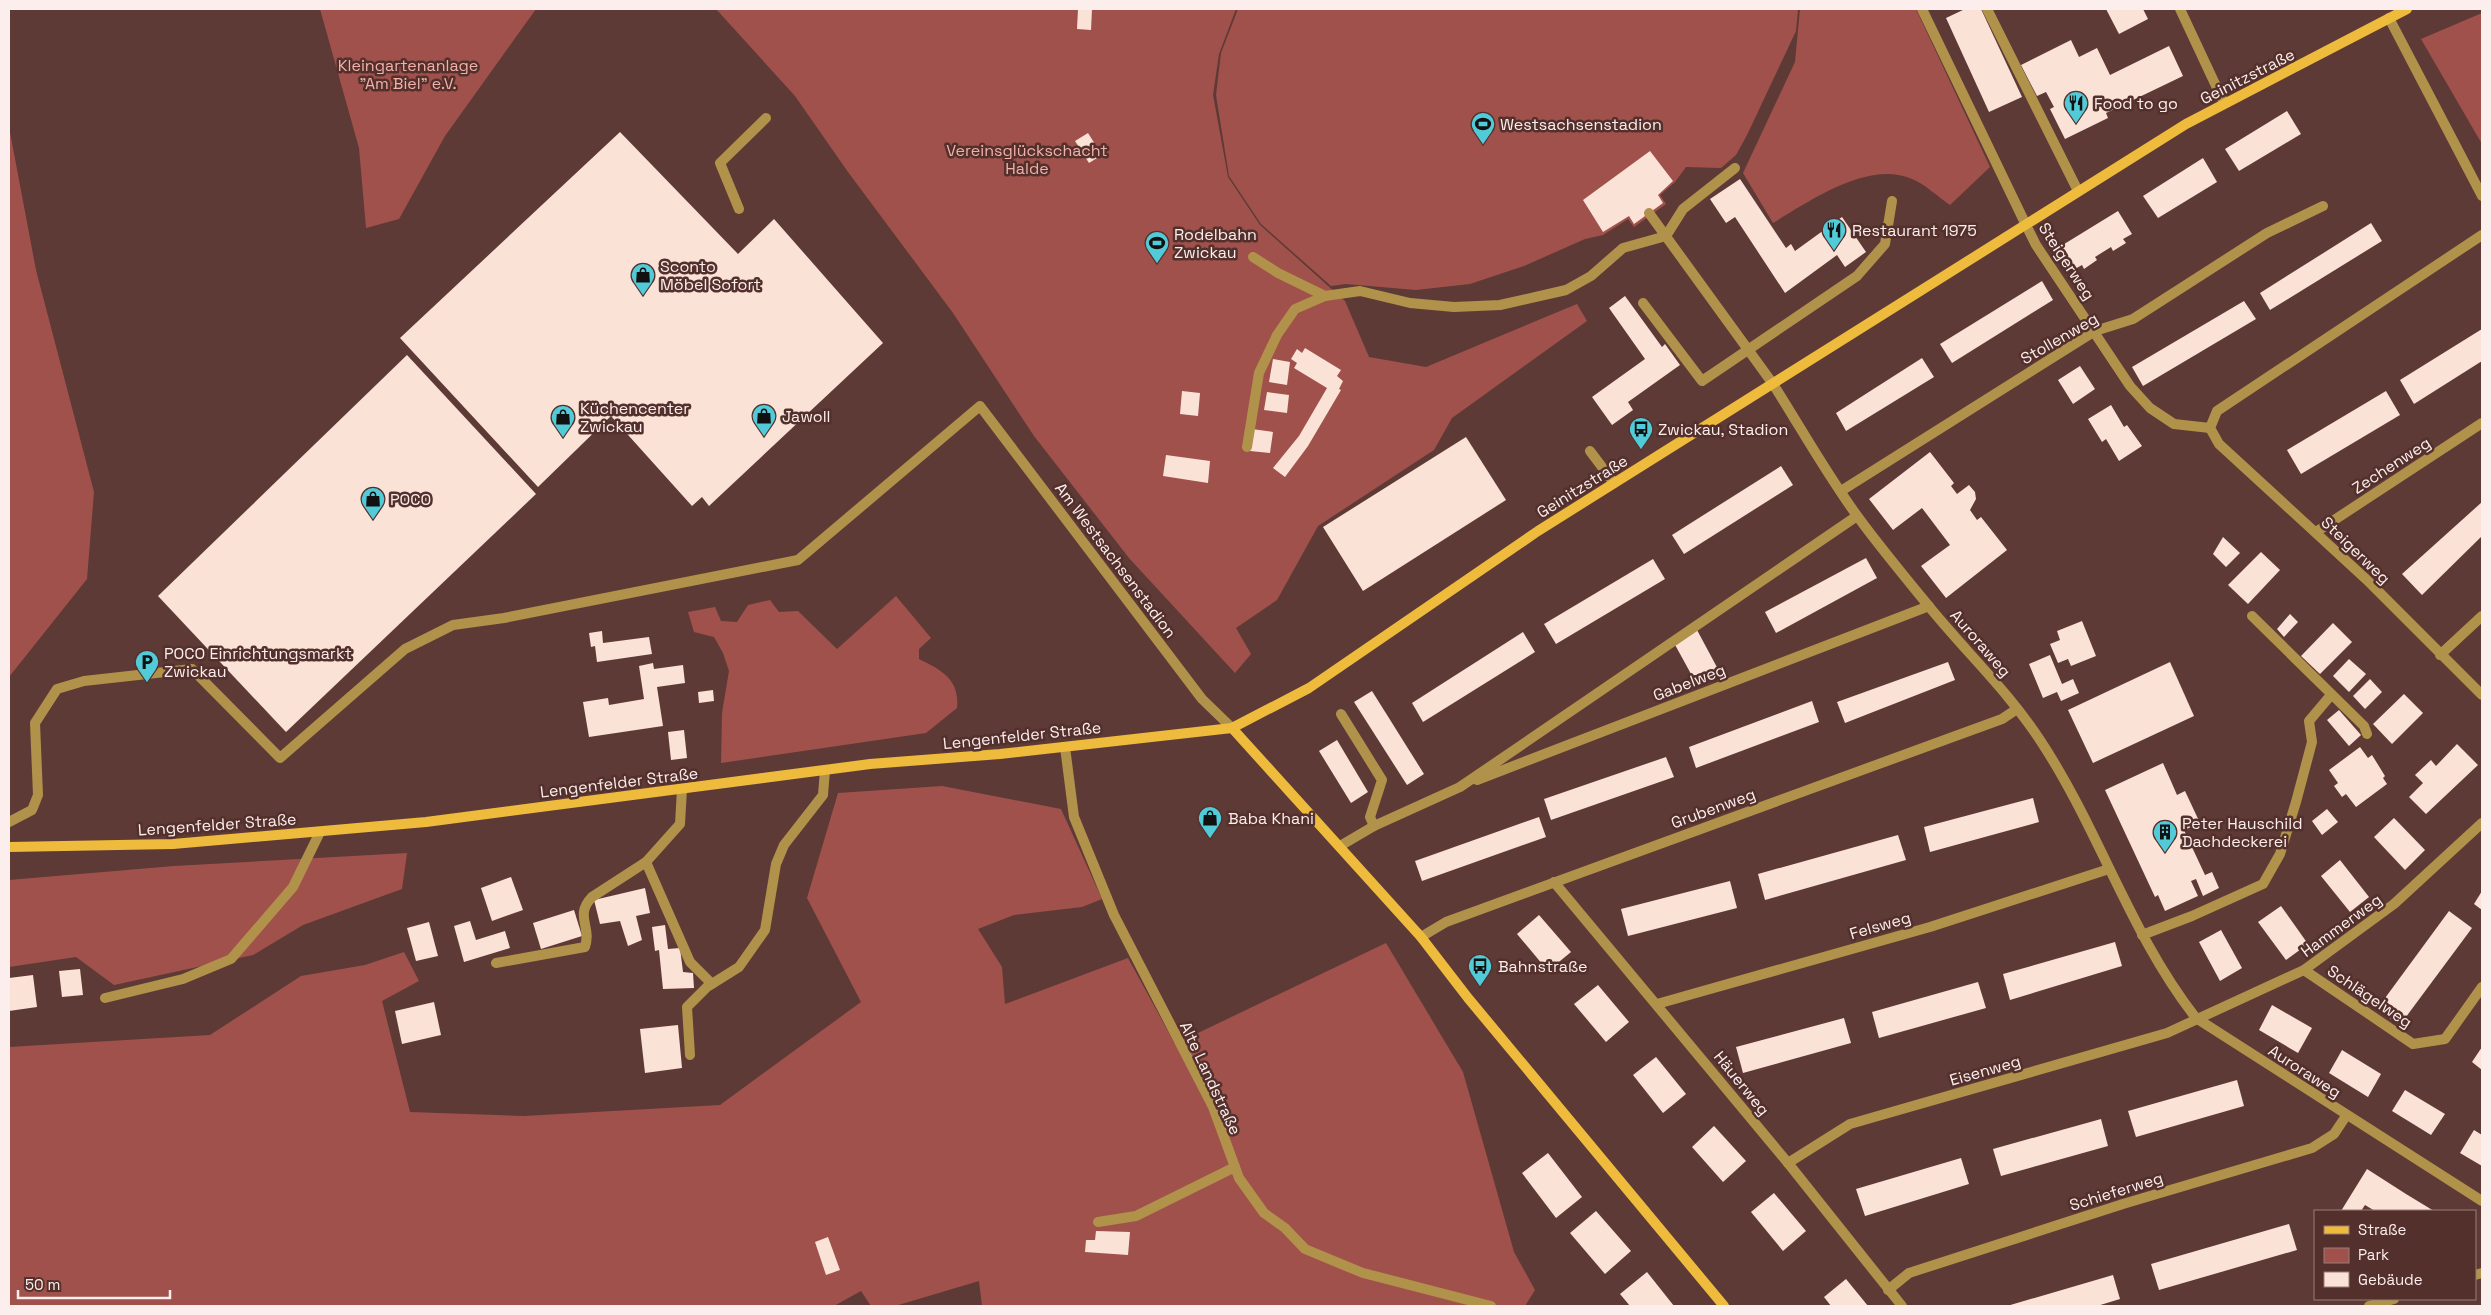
<svg xmlns="http://www.w3.org/2000/svg" width="2491" height="1315" viewBox="0 0 2491 1315" font-family="'Space Grotesk',sans-serif">
  <style>
    .green { fill: #a1514b }
    .building { fill: #fae2d7 }
    .lines { fill: none; stroke-linecap: round; stroke-linejoin: round }
    .service { stroke: #b1924a; stroke-width: 10 }
    .minor { stroke: #b1924a; stroke-width: 10 }
    .secondary { stroke: #eebb3d; stroke-width: 10 }
    .labels { text-anchor: middle; stroke-width: 5; stroke-linejoin: round; paint-order: stroke }
    .park-label { font-size: 16px; fill: #f1b1aa; stroke: #53302c }
    .street-label { font-size: 16px; fill: #fceeec; stroke: #53302c }
    .poi-label { font-size: 16px; fill: #fceeec; stroke: #53302c; text-anchor: start }
  </style>
  <rect width="100%" height="100%" fill="#5e3a36"/>
  <g class="green">
    <polygon points="320,9 536,9 445,136 399,219 366,228 359,148"/>
    <polygon points="716,9 1236,9 1219,54 1213,95 1228,177 1260,225 1345,301 1369,357 1426,367 1577,304 1587,321 1452,418 1434,450 1318,526 1277,600 1236,628 1251,654 1235,673 1129,558 1034,436 953,313 848,172 795,96"/>
    <polygon points="1238,9 1798,9 1796,31 1747,135 1736,155 1721,168 1686,167 1675,182 1660,195 1666,204 1634,227 1628,219 1603,235 1585,239 1524,266 1470,284 1416,290 1346,284 1331,286 1261,224 1229,176 1216,95 1221,53"/>
    <path d="M 1800,9 L 1916,9 L 1990,167 L 1950,205 C 1938,197 1925,184 1912,179 C 1868,160 1810,201 1773,223 L 1743,173 L 1795,62 Z"/>
    <polygon points="2482,13 2482,144 2421,39"/>
    <polygon points="9,127 36,270 94,492 87,579 9,677"/>
    <path d="M 896,596 L 931,638 L 919,649 L 919,659 C 941,670 960,679 957,708 L 926,733 L 721,763 L 722,713 L 729,671 L 723,653 L 714,637 L 694,632 L 688,612 L 715,607 L 721,621 L 737,622 L 748,605 L 770,600 L 779,612 L 798,611 L 837,649 Z"/>
    <polygon points="942,786 1061,809 1102,899 1082,907 1014,915 978,929 1002,967 1005,1004 1128,958 1175,1044 1386,943 1463,1072 1514,1252 1535,1290 1525,1306 982,1306 979,1281 895,1306 871,1306 861,1291 834,1306 9,1306 9,1047 210,1035 301,976 365,965 404,952 419,981 382,1001 410,1112 524,1116 720,1105 861,1002 807,898 838,793"/>
    <polygon points="407,853 402,889 303,925 253,955 114,985 76,957 9,967 9,880 174,866"/>
  </g>
  <g class="building">
    <polygon points="1078,9 1092,9 1091,30 1077,29"/>
    <polygon points="1965,9 1981,9 2022,97 1989,112 1946,18"/>
    <polygon points="2106,9 2143,9 2148,19 2119,34"/>
    <polygon points="2071,40 2079,57 2097,48 2110,75 2169,46 2183,76 2106,113 2108,118 2065,139 2050,109 2054,107 2046,92 2037,96 2021,65"/>
    <polygon points="2287,111 2301,134 2239,171 2225,149"/>
    <polygon points="620,132 738,254 774,219 883,343 709,506 702,497 692,506 611,416 538,487 400,338"/>
    <polygon points="1088,133 1102,155 1089,163 1075,141"/>
    <polygon points="1650,151 1673,181 1658,195 1663,203 1634,224 1629,216 1603,232 1583,200"/>
    <polygon points="2203,158 2217,182 2158,218 2143,196"/>
    <polygon points="1740,179 1786,248 1791,244 1795,251 1842,217 1866,252 1845,267 1837,255 1785,293 1735,217 1726,223 1710,199"/>
    <polygon points="2118,211 2132,234 2123,239 2126,243 2113,251 2111,247 2095,257 2097,260 2084,269 2082,265 2075,269 2061,246"/>
    <polygon points="2371,223 2382,241 2270,310 2260,293"/>
    <polygon points="2042,281 2053,300 1952,363 1940,344"/>
    <polygon points="1625,296 1662,347 1665,344 1680,365 1628,402 1633,410 1612,425 1592,397 1645,359 1609,308"/>
    <polygon points="2244,301 2256,319 2143,386 2132,367"/>
    <polygon points="2482,329 2482,361 2414,404 2400,380"/>
    <polygon points="1305,348 1341,370 1337,376 1343,381 1339,389 1341,390 1308,446 1285,477 1273,468 1299,436 1327,388 1294,368 1297,363 1291,359 1297,349 1302,353"/>
    <polygon points="407,355 536,494 286,732 158,596"/>
    <polygon points="1922,358 1934,377 1846,431 1836,413"/>
    <polygon points="1273,359 1290,362 1287,385 1269,382"/>
    <polygon points="2080,366 2095,389 2073,404 2058,380"/>
    <polygon points="1182,391 1200,393 1198,416 1180,414"/>
    <polygon points="2386,391 2400,415 2301,474 2287,450"/>
    <polygon points="1267,392 1289,395 1287,413 1264,410"/>
    <polygon points="2111,405 2124,427 2127,425 2142,446 2119,461 2106,439 2102,442 2088,419"/>
    <polygon points="1252,429 1273,432 1270,453 1250,451"/>
    <polygon points="1466,437 1506,500 1363,591 1323,527"/>
    <polygon points="1930,452 1954,483 1951,486 1957,494 1969,485 1975,492 1976,499 1970,510 1977,520 1981,517 2007,550 1946,598 1921,566 1950,545 1922,508 1893,530 1869,499"/>
    <polygon points="1166,455 1210,461 1208,483 1163,476"/>
    <polygon points="1781,466 1793,485 1684,554 1672,535"/>
    <polygon points="2482,502 2482,536 2422,595 2402,574"/>
    <polygon points="2223,537 2240,553 2226,567 2213,554"/>
    <polygon points="2261,552 2280,570 2248,604 2228,585"/>
    <polygon points="1866,558 1877,578 1776,633 1765,612"/>
    <polygon points="1653,559 1665,579 1556,644 1544,624"/>
    <polygon points="2290,614 2298,622 2284,637 2277,629"/>
    <polygon points="2082,621 2096,656 2071,666 2068,659 2058,663 2050,644 2060,640 2057,631"/>
    <polygon points="2333,623 2352,642 2320,674 2301,656"/>
    <polygon points="1697,630 1719,671 1696,683 1674,643"/>
    <polygon points="602,631 603,643 649,637 652,654 597,662 595,646 591,647 589,633"/>
    <polygon points="1523,632 1535,652 1423,722 1412,703"/>
    <polygon points="2050,655 2062,684 2073,679 2079,693 2061,701 2057,692 2043,698 2029,664"/>
    <polygon points="2349,659 2366,674 2349,692 2333,676"/>
    <polygon points="1948,662 1955,680 1845,723 1837,702"/>
    <polygon points="2170,662 2194,716 2093,763 2068,710"/>
    <polygon points="653,663 654,669 683,665 685,683 657,687 663,726 589,737 583,702 608,698 609,705 644,699 639,666"/>
    <polygon points="2370,679 2382,692 2365,709 2353,696"/>
    <polygon points="713,690 714,701 699,703 698,692"/>
    <polygon points="1372,691 1424,774 1407,785 1354,702"/>
    <polygon points="2404,694 2423,713 2392,744 2373,724"/>
    <polygon points="1812,701 1819,722 1696,768 1689,747"/>
    <polygon points="2339,710 2361,735 2349,746 2327,720"/>
    <polygon points="684,730 687,758 671,760 668,732"/>
    <polygon points="1337,740 1368,792 1351,803 1319,751"/>
    <polygon points="2457,744 2478,765 2426,814 2409,797 2423,783 2415,775 2431,760 2436,766"/>
    <polygon points="2360,747 2368,758 2372,755 2385,776 2383,778 2387,784 2356,807 2346,794 2342,797 2334,786 2338,783 2329,770"/>
    <polygon points="1666,757 1674,777 1551,820 1544,799"/>
    <polygon points="2163,763 2177,795 2185,791 2200,823 2184,830 2205,875 2212,872 2219,888 2203,896 2196,879 2191,881 2198,896 2165,911 2158,895 2155,897 2105,790"/>
    <polygon points="2033,798 2039,822 1930,852 1924,827"/>
    <polygon points="2327,809 2338,822 2322,835 2312,821"/>
    <polygon points="1539,817 1546,837 1422,881 1415,861"/>
    <polygon points="2394,818 2425,850 2405,870 2374,837"/>
    <polygon points="1898,835 1906,860 1765,900 1758,874"/>
    <polygon points="2340,860 2369,897 2350,912 2321,876"/>
    <polygon points="511,877 523,910 492,921 481,888"/>
    <polygon points="1730,881 1737,908 1628,936 1621,909"/>
    <polygon points="645,888 650,913 636,916 642,940 628,946 620,921 600,924 594,900"/>
    <polygon points="2482,891 2482,910 2474,904"/>
    <polygon points="2281,906 2308,944 2286,960 2258,922"/>
    <polygon points="574,910 582,936 541,949 533,923"/>
    <polygon points="2449,911 2472,928 2400,1025 2377,1009"/>
    <polygon points="1539,915 1571,952 1548,971 1517,934"/>
    <polygon points="470,921 476,940 505,931 510,948 464,962 454,926"/>
    <polygon points="429,922 438,956 416,961 407,928"/>
    <polygon points="665,925 668,949 680,948 683,972 693,973 694,988 663,989 659,950 655,951 652,927"/>
    <polygon points="2221,930 2242,968 2220,981 2199,942"/>
    <polygon points="2115,942 2122,966 2010,1000 2003,974"/>
    <polygon points="80,969 83,995 62,997 59,971"/>
    <polygon points="33,975 37,1007 9,1011 9,978"/>
    <polygon points="1978,982 1986,1008 1879,1038 1872,1012"/>
    <polygon points="1598,985 1629,1022 1606,1042 1574,1004"/>
    <polygon points="434,1002 441,1035 402,1044 395,1011"/>
    <polygon points="2272,1005 2312,1028 2298,1053 2259,1030"/>
    <polygon points="1844,1018 1851,1043 1743,1073 1736,1047"/>
    <polygon points="678,1025 682,1068 645,1073 640,1029"/>
    <polygon points="2482,1047 2482,1070 2472,1062"/>
    <polygon points="2342,1050 2381,1074 2368,1097 2329,1073"/>
    <polygon points="1656,1057 1686,1094 1663,1113 1633,1075"/>
    <polygon points="2237,1080 2244,1106 2136,1137 2128,1111"/>
    <polygon points="2405,1090 2445,1114 2431,1135 2392,1111"/>
    <polygon points="2101,1119 2108,1146 2001,1176 1993,1149"/>
    <polygon points="1714,1126 1746,1161 1723,1182 1692,1147"/>
    <polygon points="2474,1130 2482,1135 2482,1166 2460,1153"/>
    <polygon points="1548,1153 1582,1197 1556,1218 1522,1173"/>
    <polygon points="1961,1158 1969,1184 1865,1216 1856,1189"/>
    <polygon points="2367,1169 2406,1194 2434,1211 2375,1211 2365,1205 2361,1211 2341,1211"/>
    <polygon points="1774,1193 1806,1231 1783,1251 1751,1212"/>
    <polygon points="1596,1211 1631,1251 1605,1274 1570,1233"/>
    <polygon points="2289,1224 2297,1250 2159,1290 2151,1264"/>
    <polygon points="1096,1231 1130,1232 1128,1255 1085,1252 1086,1240 1095,1240"/>
    <polygon points="828,1237 840,1270 826,1275 815,1242"/>
    <polygon points="1647,1272 1674,1306 1630,1306 1620,1294"/>
    <polygon points="2113,1275 2120,1299 2097,1306 2007,1306"/>
    <polygon points="1846,1279 1868,1306 1831,1306 1824,1297"/>
  </g>
  <g class="lines">
    <g class="service">
      <polyline points="1987,9 2078,191"/>
      <polyline points="739,209 720,163 766,118"/>
      <polyline points="1649,213 1773,384"/>
      <polyline points="2025,223 2036,245 2130,386 2150,408 2174,424 2210,428"/>
      <polyline points="1253,257 1278,273 1325,296"/>
      <polyline points="1643,303 1702,381 1857,276 1885,244 1892,201"/>
      <polyline points="1247,447 1259,373 1277,335 1295,309 1325,296 1360,291 1410,303 1454,307 1500,305 1566,290 1591,276 1623,248 1666,236 1683,209 1735,168"/>
      <polyline points="1590,451 1614,483"/>
      <polyline points="2252,616 2364,726 2367,734"/>
      <polyline points="1341,714 1382,780 1370,817 1374,826"/>
      <polyline points="9,822 32,810 38,795 35,723 57,689 84,681 192,669 280,758 405,649 453,625 504,618 798,560 980,406 1202,699 1232,728"/>
      <polyline points="646,862 690,962 712,984"/>
      <polyline points="2142,935 2192,916 2263,884 2280,854 2296,802 2312,742 2309,721 2331,695"/>
      <path d="M 496,963 L 585,947 C 592,926 574,916 592,897 L 646,862 L 680,824 L 682,789"/>
      <polyline points="105,998 183,979 231,959 293,887 320,832"/>
      <polyline points="690,1055 687,1007 707,987 739,967 765,930 776,864 784,845 823,795 825,770"/>
      <polyline points="1098,1222 1136,1216 1235,1167"/>
    </g>
    <g class="minor">
      <polyline points="1922,9 2025,223"/>
      <polyline points="2180,9 2224,103"/>
      <polyline points="2389,18 2482,196"/>
      <polyline points="2482,235 2217,411 2210,428 2219,444 2367,580 2482,695"/>
      <path d="M 1773,384 C 1801,428 1827,475 1858,517 C 1880,547 1904,576 1927,604 C 1964,650 2008,691 2040,740 C 2099,829 2130,934 2196,1018 L 2482,1201"/>
      <polyline points="1841,491 2095,331 2133,319 2267,233 2323,206"/>
      <polyline points="2316,532 2482,423"/>
      <polyline points="2440,655 2482,616"/>
      <polyline points="1065,747 1074,817 1114,915 1213,1107 1239,1178 1264,1213 1285,1228 1305,1249 1363,1273 1491,1306"/>
      <polyline points="1477,780 1929,606"/>
      <polyline points="1340,846 1374,826 1460,787 1857,516"/>
      <polyline points="1554,882 1788,1163 1902,1306"/>
      <polyline points="1421,937 1446,922 2002,719 2017,709"/>
      <polyline points="2304,970 2413,1044 2445,1039 2482,987"/>
      <polyline points="1657,1004 1930,927 2109,869"/>
      <polyline points="1788,1163 1850,1124 2167,1033 2304,970 2394,904 2482,823"/>
      <polyline points="2475,1275 2482,1273"/>
      <polyline points="1888,1290 1909,1273 2123,1204 2312,1148 2334,1134 2346,1116"/>
      <polyline points="2369,1306 2394,1299"/>
    </g>
    <g class="secondary">
      <polyline points="1232,728 1421,937 1468,998 1724,1306"/>
      <polyline points="9,847 173,844 426,822 870,764 1000,754 1232,728 1309,688 1538,531 2186,124 2407,9"/>
    </g>
  </g>
  <defs>
    <g id="restaurant-pin" transform="scale(1.25)"><path d="M0 17L-7.5 6A9.5 9.5 0 1 1 7.5 6Z" fill="#52cbd9" stroke="#53302c"/><path d="M-5-6h1v4h1v-4h1v4h1v-4h1v5L-1.5 .5V6h-2V.5L-5-1ZM5-6V6H3V1.5H1.5Q1.5-4 5-6Z" fill="#111"/></g>
    <g id="stadium-pin" transform="scale(1.25)"><path d="M0 17L-7.5 6A9.5 9.5 0 1 1 7.5 6Z" fill="#52cbd9" stroke="#53302c"/><path d="M0-5a6.5 5 0 1 0 0 10a6.5 5 0 1 0 0-10ZM-3.5-1.8h7v3.6h-7Z" fill="#111"/></g>
    <g id="shop-pin" transform="scale(1.25)"><path d="M0 17L-7.5 6A9.5 9.5 0 1 1 7.5 6Z" fill="#52cbd9" stroke="#53302c"/><path d="M-5-2.5h2.3a2.7 3.5 0 0 1 5.4 0H5L5.5 6h-11ZM-1.5-2.5h3a1.5 2.3 0 0 0-3 0Z" fill="#111"/></g>
    <g id="bus-pin" transform="scale(1.25)"><path d="M0 17L-7.5 6A9.5 9.5 0 1 1 7.5 6Z" fill="#52cbd9" stroke="#53302c"/><path d="M-5-6H5V4H4V6H2V4H-2V6H-4V4H-5ZM-3.5-4V0h7V-4ZM-3.5 1.2v1.5H-2V1.2ZM2 1.2v1.5H3.5V1.2Z" fill="#111"/></g>
    <g id="parking-pin" transform="scale(1.25)"><path d="M0 17L-7.5 6A9.5 9.5 0 1 1 7.5 6Z" fill="#52cbd9" stroke="#53302c"/><path d="M-3.5-5.5H1a3.5 3.5 0 0 1 0 7H-1V5.5H-3.5ZM-1-3.4V-.6H.8a1.4 1.4 0 0 0 0-2.8Z" fill="#111"/></g>
    <g id="building-pin" transform="scale(1.25)"><path d="M0 17L-7.5 6A9.5 9.5 0 1 1 7.5 6Z" fill="#52cbd9" stroke="#53302c"/><path d="M-4-6H4V6H1V3H-1V6H-4ZM-2.5-4.3h1.7v1.8h-1.7ZM.8-4.3h1.7v1.8H.8ZM-2.5-1h1.7V.8h-1.7ZM.8-1h1.7V.8H.8Z" fill="#111"/></g>
  </defs>
  <g fill-rule="evenodd">
    <use href="#restaurant-pin" x="2076" y="103"/>
    <use href="#stadium-pin" x="1483" y="124"/>
    <use href="#restaurant-pin" x="1834" y="230"/>
    <use href="#stadium-pin" x="1157" y="243"/>
    <use href="#shop-pin" x="643" y="275"/>
    <use href="#shop-pin" x="764" y="416"/>
    <use href="#shop-pin" x="563" y="417"/>
    <use href="#bus-pin" x="1641" y="429"/>
    <use href="#shop-pin" x="373" y="499"/>
    <use href="#parking-pin" x="147" y="662"/>
    <use href="#shop-pin" x="1210" y="818"/>
    <use href="#building-pin" x="2165" y="832"/>
    <use href="#bus-pin" x="1480" y="966"/>
  </g>
  <g class="labels">
    <g class="park-label">
      <text x="408" y="71">Kleingartenanlage<tspan x="408" dy="18">"Am Biel" e.V.</tspan></text>
      <text x="1027" y="156">Vereinsglückschacht<tspan x="1027" dy="18">Halde</tspan></text>
    </g>
    <g class="street-label">
      <text transform="translate(2247 76) rotate(-27)" y="6">Geinitzstraße</text>
      <text transform="translate(2067 261) rotate(57)" y="6">Steigerweg</text>
      <text transform="translate(2059 338) rotate(-30)" y="6">Stollenweg</text>
      <text transform="translate(2391 465) rotate(-33)" y="6">Zechenweg</text>
      <text transform="translate(1582 486) rotate(-32)" y="6">Geinitzstraße</text>
      <text transform="translate(2356 550) rotate(44)" y="6">Steigerweg</text>
      <text transform="translate(1116 560) rotate(53)" y="6">Am Westsachsenstadion</text>
      <text transform="translate(1981 643) rotate(49)" y="6">Auroraweg</text>
      <text transform="translate(1689 682) rotate(-21)" y="6">Gabelweg</text>
      <text transform="translate(1022 735) rotate(-6)" y="6">Lengenfelder Straße</text>
      <text transform="translate(619 782) rotate(-7)" y="6">Lengenfelder Straße</text>
      <text transform="translate(1713 808) rotate(-20)" y="6">Grubenweg</text>
      <text transform="translate(217 824) rotate(-4)" y="6">Lengenfelder Straße</text>
      <text transform="translate(1880 925) rotate(-16)" y="6">Felsweg</text>
      <text transform="translate(2341 925) rotate(-36)" y="6">Hammerweg</text>
      <text transform="translate(2370 996) rotate(34)" y="6">Schlägelweg</text>
      <text transform="translate(1985 1070) rotate(-16)" y="6">Eisenweg</text>
      <text transform="translate(2305 1071) rotate(33)" y="6">Auroraweg</text>
      <text transform="translate(1211 1078) rotate(65)" y="6">Alte Landstraße</text>
      <text transform="translate(1742 1083) rotate(51)" y="6">Häuerweg</text>
      <text transform="translate(2116 1191) rotate(-17)" y="6">Schieferweg</text>
    </g>
    <g class="poi-label">
      <text x="2094" y="109">Food to go</text>
      <text x="1500" y="130">Westsachsenstadion</text>
      <text x="1852" y="236">Restaurant 1975</text>
      <text x="1174" y="240">Rodelbahn<tspan x="1174" dy="18">Zwickau</tspan></text>
      <text x="660" y="272">Sconto<tspan x="660" dy="18">Möbel Sofort</tspan></text>
      <text x="580" y="414">Küchencenter<tspan x="580" dy="18">Zwickau</tspan></text>
      <text x="782" y="422">Jawoll</text>
      <text x="1658" y="435">Zwickau, Stadion</text>
      <text x="390" y="505">POCO</text>
      <text x="164" y="659">POCO Einrichtungsmarkt<tspan x="164" dy="18">Zwickau</tspan></text>
      <text x="1228" y="824">Baba Khani</text>
      <text x="2182" y="829">Peter Hauschild<tspan x="2182" dy="18">Dachdeckerei</tspan></text>
      <text x="1498" y="972">Bahnstraße</text>
    </g>
  </g>
  <rect width="2491" height="1315" fill="none" stroke="#fceeec" stroke-width="20"/>
  <rect x="2314" y="1210" width="162" height="90" fill="#53302c" stroke="#977c79"/>
  <rect x="2324" y="1226" width="25" height="8" fill="#eebb3d" stroke="#977c79"/>
  <text x="2358" y="1235" font-size="15" fill="#fceeec">Straße</text>
  <rect x="2324" y="1248" width="25" height="15" fill="#a1514b" stroke="#977c79"/>
  <text x="2358" y="1260" font-size="15" fill="#fceeec">Park</text>
  <rect x="2324" y="1272" width="25" height="15" fill="#fae2d7" stroke="#977c79"/>
  <text x="2358" y="1285" font-size="15" fill="#fceeec">Gebäude</text>
  <path d="M18 1290v8h152v-8" fill="none" stroke="#fceeec" stroke-width="2.5"/>
  <text x="25" y="1290" font-size="15" fill="#fceeec" stroke="#53302c" stroke-width="4" paint-order="stroke">50 m</text>
</svg>
